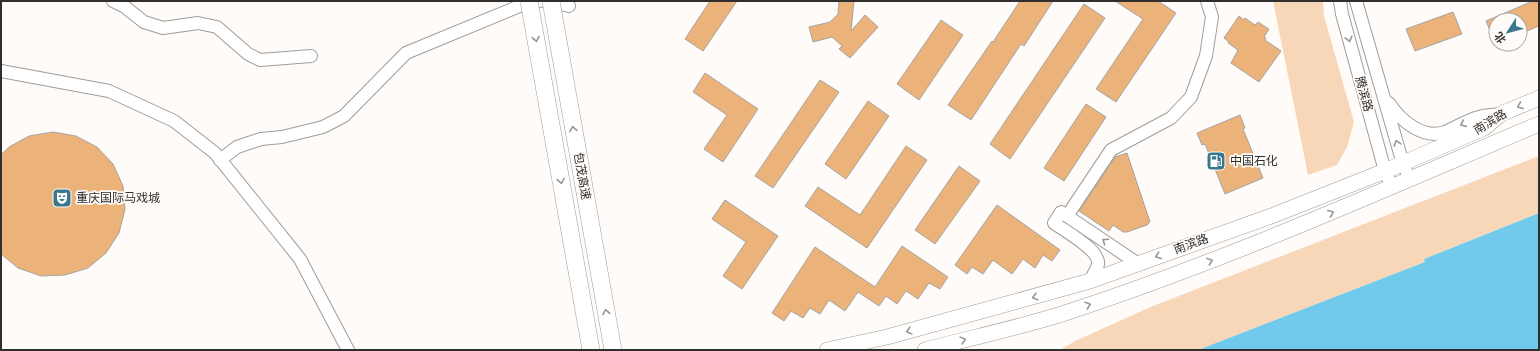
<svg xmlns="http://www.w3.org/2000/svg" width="1540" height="351" viewBox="0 0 1540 351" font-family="Rubik,'Noto Sans SC',sans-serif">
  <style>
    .green { fill: #f8d7b9 }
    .water { fill: #71caeb }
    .building { fill: #ebb27a; stroke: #a6a4a2 }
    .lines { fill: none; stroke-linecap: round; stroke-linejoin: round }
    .minor-casing { stroke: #9f9d9b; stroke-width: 14 }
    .major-casing { stroke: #9f9d9b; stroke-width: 16 }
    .minor { stroke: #fff; stroke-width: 12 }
    .major { stroke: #fff; stroke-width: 15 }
    .highway-bridge-casing { stroke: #9f9d9b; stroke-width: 18; stroke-linecap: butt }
    .highway-bridge { stroke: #fff; stroke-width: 17 }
    .oneway { stroke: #989796 }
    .labels { text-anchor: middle; stroke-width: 3.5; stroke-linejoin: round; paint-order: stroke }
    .street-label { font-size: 12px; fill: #302f2e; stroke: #fefbf9 }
    .poi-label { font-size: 12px; fill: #302f2e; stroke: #fefbf9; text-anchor: start }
  </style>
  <rect width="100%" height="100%" fill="#fefbf9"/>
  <g class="green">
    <polygon points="1273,1 1323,1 1324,16 1354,122 1347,147 1337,165 1308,175"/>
    <polygon points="1539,156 1539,213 1424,259 1425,262 1198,350 1060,350 1075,341 1153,306"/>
  </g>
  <polygon class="water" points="1539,213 1539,350 1198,350 1425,262 1424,259"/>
  <g class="building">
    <polygon points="710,1 737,1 703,51 685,39"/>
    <polygon points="839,1 854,1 851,31 865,15 878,27 850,58 839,49 842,46 832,37 813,42 809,27 830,22 838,14"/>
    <polygon points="1020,1 1053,1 1024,46 1021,44 971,120 948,105 992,41 993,42"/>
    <polygon points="1115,1 1158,1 1176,13 1116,102 1096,89 1143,19"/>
    <polygon points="1533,1 1539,1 1539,26 1520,34 1520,20 1496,20 1496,45 1486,21"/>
    <polygon points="1084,4 1105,18 1010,159 990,144"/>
    <polygon points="1453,12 1462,34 1415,51 1406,29"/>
    <polygon points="1239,16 1244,20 1245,18 1255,25 1258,22 1269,29 1264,37 1266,38 1265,40 1281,51 1259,82 1231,63 1238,50 1228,43 1229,42 1224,38"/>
    <polygon points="941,20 963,35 919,100 897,84"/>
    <polygon points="705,73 758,109 723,162 704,149 727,115 693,92"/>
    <polygon points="820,80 839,92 773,188 755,176"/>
    <polygon points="868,101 889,116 846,179 825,164"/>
    <polygon points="1086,104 1106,117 1064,181 1044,168"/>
    <polygon points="1240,115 1245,128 1243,129 1263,178 1225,194 1205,144 1202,145 1197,133"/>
    <polygon points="53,132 76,136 97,147 113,164 123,186 125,209 119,233 106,253 88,268 65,275 41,276 18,268 1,254 1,155 9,147 29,136"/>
    <polygon points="906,146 927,160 867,248 805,206 818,187 860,215"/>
    <polygon points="1127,153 1150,222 1147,225 1127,232 1123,232 1113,225 1109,231 1079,211 1115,157"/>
    <polygon points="959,166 980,181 935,244 915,230"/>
    <polygon points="725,200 778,236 742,289 723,276 746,242 712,219"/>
    <polygon points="997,205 1060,250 1052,261 1043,255 1035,268 1023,259 1012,274 993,260 983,274 972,267 967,274 955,265"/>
    <polygon points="902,246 948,277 940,289 929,283 918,299 906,291 897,304 886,296 879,306 858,292 845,311 829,300 820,314 810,308 803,318 791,311 784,321 772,313 815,247 875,287"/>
  </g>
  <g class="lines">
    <g class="minor-casing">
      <g id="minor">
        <polyline points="113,1 125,7 144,22 163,28 198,23 217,27 248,54 260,60 311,56"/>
        <polyline points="545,1 569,6"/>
        <polyline points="1340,1 1342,14 1385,171 1392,187"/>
        <polyline points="1356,1 1403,164 1410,179"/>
        <polyline points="1,71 109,91 174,121 215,153 300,259 348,350"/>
        <path d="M 1389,103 C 1400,120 1423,140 1445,132 C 1457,127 1467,120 1479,117 C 1486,115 1494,115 1501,114"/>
        <polyline points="220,160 237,147 261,139 282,137 323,127 344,116 406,53 522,5 540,1"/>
        <polyline points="1067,216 1111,150 1171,118 1191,97 1206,56 1212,17 1207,1"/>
        <path d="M 1090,281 C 1092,276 1097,270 1098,264 C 1100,250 1065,231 1054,223 L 1061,212 L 1137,263"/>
      </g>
    </g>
    <g class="major-casing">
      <g id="major">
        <polyline points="827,350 887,337 1090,281 1274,215 1385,171 1484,128 1501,114 1539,98"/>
        <path d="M 925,350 C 970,338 1017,328 1062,314 C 1225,261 1381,191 1539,124"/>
      </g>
    </g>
    <use href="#minor" class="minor"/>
    <use href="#major" class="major"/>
    <g class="highway-bridge-casing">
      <g id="highway-bridge">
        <polyline points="529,1 591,350"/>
        <polyline points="551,1 613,350"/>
      </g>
    </g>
    <use href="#highway-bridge" class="highway-bridge"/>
  </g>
  <defs><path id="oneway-chevron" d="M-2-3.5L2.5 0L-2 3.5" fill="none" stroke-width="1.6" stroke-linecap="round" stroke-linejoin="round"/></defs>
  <g class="oneway">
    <use href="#oneway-chevron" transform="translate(536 39) rotate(80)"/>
    <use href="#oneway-chevron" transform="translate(1349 39) rotate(75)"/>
    <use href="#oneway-chevron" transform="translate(1520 106) rotate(157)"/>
    <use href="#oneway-chevron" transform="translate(1463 124) rotate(156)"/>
    <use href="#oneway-chevron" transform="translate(573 129) rotate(-100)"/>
    <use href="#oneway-chevron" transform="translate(1397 143) rotate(-106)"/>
    <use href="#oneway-chevron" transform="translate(561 181) rotate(80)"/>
    <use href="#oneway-chevron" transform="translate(1331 213) rotate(-22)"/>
    <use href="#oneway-chevron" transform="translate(1105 241) rotate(-146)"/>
    <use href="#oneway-chevron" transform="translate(1158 256) rotate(160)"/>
    <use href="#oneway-chevron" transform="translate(1210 261) rotate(-20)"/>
    <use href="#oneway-chevron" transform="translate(1035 297) rotate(165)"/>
    <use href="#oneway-chevron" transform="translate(1088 305) rotate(-19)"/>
    <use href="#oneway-chevron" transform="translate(606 312) rotate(-100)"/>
    <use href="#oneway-chevron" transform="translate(909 331) rotate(165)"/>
    <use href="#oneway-chevron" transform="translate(963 340) rotate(-15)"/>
  </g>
  <defs>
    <g id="fuel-square" transform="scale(1)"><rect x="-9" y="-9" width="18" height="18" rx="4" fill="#39778d" stroke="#fefbf9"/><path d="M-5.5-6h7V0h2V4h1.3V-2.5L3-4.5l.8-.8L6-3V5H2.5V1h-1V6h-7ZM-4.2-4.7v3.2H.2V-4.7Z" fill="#fff"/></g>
    <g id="theatre-square" transform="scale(1)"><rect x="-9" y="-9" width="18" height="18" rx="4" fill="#39778d" stroke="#fefbf9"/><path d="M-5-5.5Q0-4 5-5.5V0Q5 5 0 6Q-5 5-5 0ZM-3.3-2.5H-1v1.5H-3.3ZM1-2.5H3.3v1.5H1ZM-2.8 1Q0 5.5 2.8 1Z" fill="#fff"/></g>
  </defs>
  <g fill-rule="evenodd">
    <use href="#fuel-square" x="1216" y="161"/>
    <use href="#theatre-square" x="62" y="198"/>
  </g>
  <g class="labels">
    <g class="street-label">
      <text transform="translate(1364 94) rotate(75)" y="4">腾滨路</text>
      <text transform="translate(1490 122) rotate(-31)" y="4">南滨路</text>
      <text transform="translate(582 176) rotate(80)" y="4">包茂高速</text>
      <text transform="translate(1191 244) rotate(-20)" y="4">南滨路</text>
    </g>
    <g class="poi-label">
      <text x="1230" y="165">中国石化</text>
      <text x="76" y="202">重庆国际马戏城</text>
    </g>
  </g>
  <rect width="1540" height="351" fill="none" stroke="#302f2e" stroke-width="4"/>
  <g transform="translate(1508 32) rotate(234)"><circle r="19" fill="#fefbf9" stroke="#aca9a8"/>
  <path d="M0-3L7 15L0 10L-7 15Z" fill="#39778d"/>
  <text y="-6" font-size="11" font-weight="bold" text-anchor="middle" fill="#302f2e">北</text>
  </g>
</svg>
